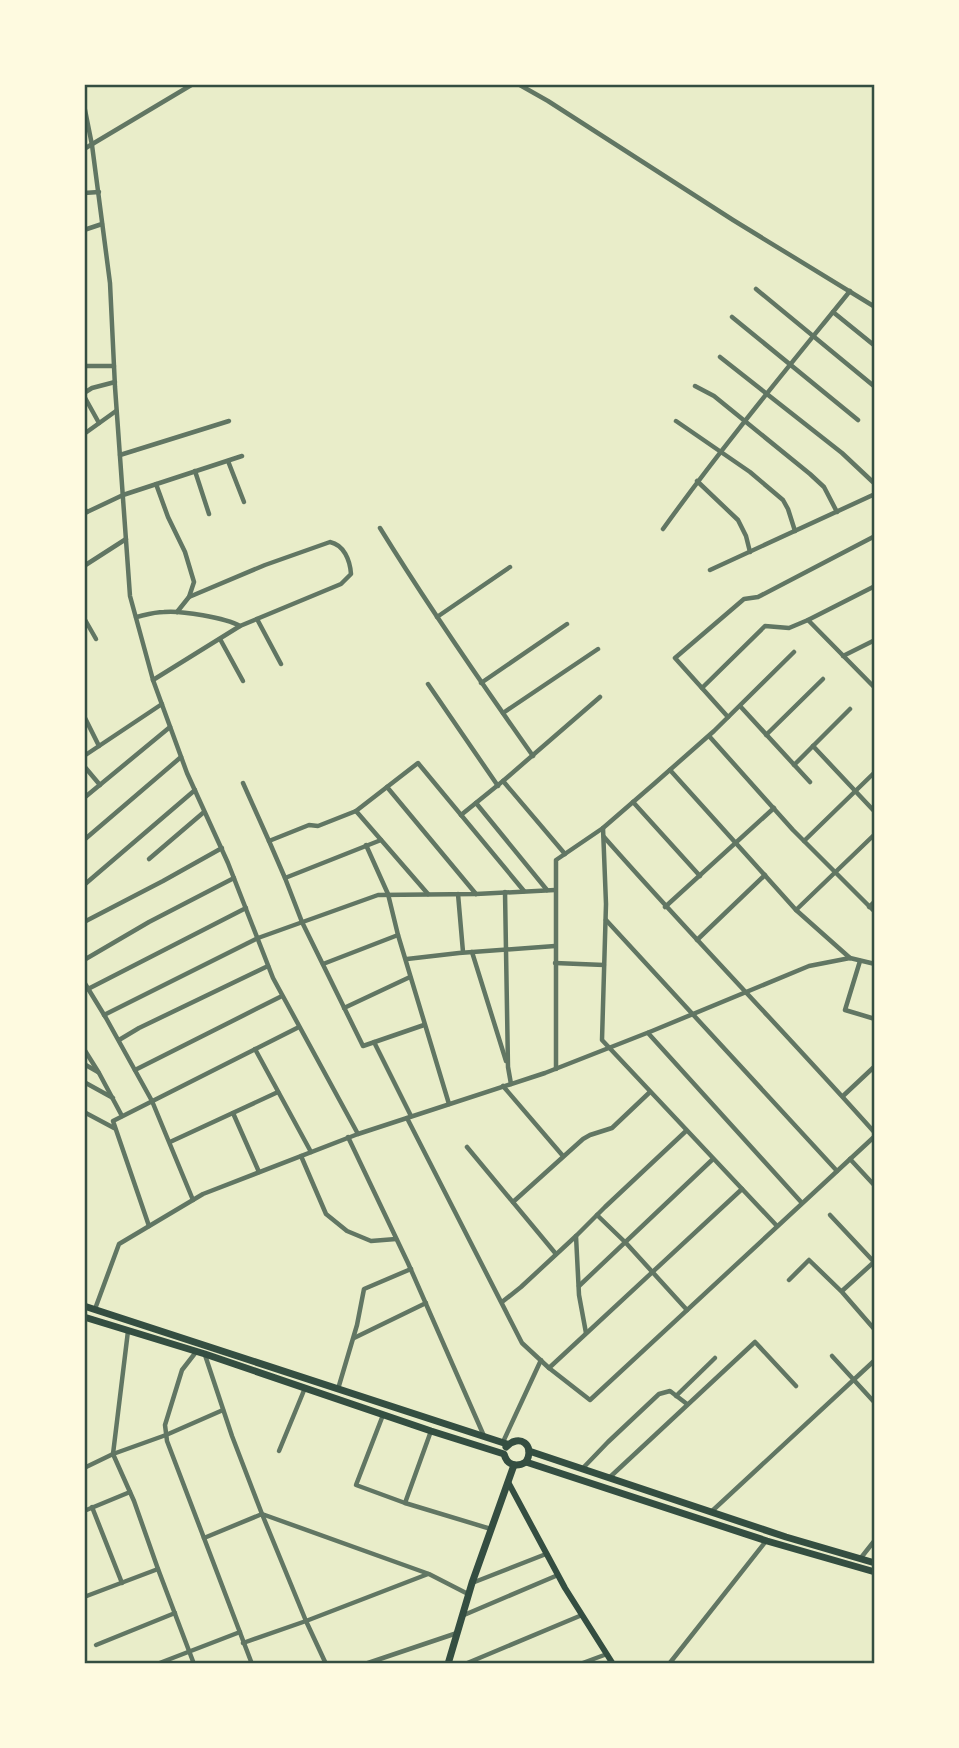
<svg xmlns="http://www.w3.org/2000/svg" width="959" height="1748" viewBox="0 0 959 1748" font-family="Karla,sans-serif">
  <style>
    .lines { fill: none; stroke-linecap: round; stroke-linejoin: round }
    .minor { stroke: #617663; stroke-width: 4.5 }
    .secondary { stroke: #344e41; stroke-width: 6 }
    .primary { stroke: #344e41; stroke-width: 7 }
    .neatline { fill: none; stroke: #344e41; stroke-width: 2.5 }
  </style>
  <rect width="100%" height="100%" fill="#e9edc9"/>
  <g class="lines">
    <g class="minor">
      <polyline points="518,84 548,101 733,220 875,307"/>
      <polyline points="84,105 92,145 110,283 115,387 130,596 153,680 187,773 228,863 273,978 358,1134"/>
      <polyline points="84,149 193,84"/>
      <polyline points="84,193 99,192"/>
      <polyline points="84,230 102,224"/>
      <polyline points="756,289 875,387"/>
      <polyline points="833,312 875,346"/>
      <polyline points="732,317 858,420"/>
      <polyline points="720,357 842,453 875,484"/>
      <polyline points="84,366 114,366"/>
      <polyline points="695,386 714,396 810,474 824,487 837,512"/>
      <polyline points="84,393 92,388 115,382"/>
      <polyline points="84,396 99,423"/>
      <polyline points="676,421 750,472 783,500 788,509 795,531"/>
      <polyline points="84,434 116,411"/>
      <polyline points="120,455 229,421"/>
      <polyline points="228,461 244,502"/>
      <polyline points="195,471 209,514"/>
      <polyline points="697,481 738,520 746,536 750,552"/>
      <polyline points="156,484 168,517 185,552 194,582 189,597 177,612"/>
      <polyline points="84,508 87,512 84,514"/>
      <polyline points="87,512 123,495 242,456"/>
      <path d="M 380,528 C 428,606 480,681 533,756"/>
      <path d="M 663,529 C 722,447 786,370 850,291"/>
      <polyline points="84,566 126,539"/>
      <polyline points="710,570 875,494"/>
      <polyline points="875,586 808,620 875,688"/>
      <path d="M 136,617 C 145,615 154,612 164,612 C 180,610 226,618 240,626"/>
      <polyline points="437,617 510,567"/>
      <polyline points="84,618 96,639"/>
      <polyline points="257,619 281,664"/>
      <polyline points="220,639 243,681"/>
      <polyline points="843,656 875,640"/>
      <path d="M 153,680 L 240,626 L 341,584 L 351,574 C 350,560 344,545 330,542 L 265,565 L 189,597"/>
      <polyline points="481,683 567,624"/>
      <polyline points="428,684 498,786"/>
      <polyline points="702,688 765,626 789,628 808,620"/>
      <polyline points="740,706 810,782"/>
      <polyline points="503,713 598,649"/>
      <polyline points="84,716 99,746"/>
      <polyline points="728,717 675,658 744,599 758,597 875,536"/>
      <polyline points="766,735 823,679"/>
      <polyline points="709,736 793,830 875,912"/>
      <polyline points="813,746 875,812"/>
      <polyline points="84,756 162,704"/>
      <polyline points="794,765 850,709"/>
      <polyline points="84,766 100,785"/>
      <polyline points="670,770 796,910 850,958"/>
      <polyline points="503,781 565,854"/>
      <polyline points="243,783 269,841"/>
      <polyline points="387,787 476,894"/>
      <polyline points="84,798 170,727"/>
      <polyline points="633,802 700,876"/>
      <polyline points="476,803 547,890"/>
      <polyline points="356,811 418,763 524,891"/>
      <polyline points="461,815 503,781 600,697"/>
      <polyline points="603,828 606,904 602,1040 777,1226"/>
      <path d="M 604,837 C 692,937 786,1033 875,1133"/>
      <polyline points="84,840 181,757"/>
      <polyline points="804,841 875,772"/>
      <polyline points="366,845 388,894 398,935 449,1104"/>
      <polyline points="149,859 204,812"/>
      <polyline points="285,878 381,840"/>
      <polyline points="84,885 195,790"/>
      <polyline points="505,892 508,1067 511,1084"/>
      <polyline points="458,894 463,952"/>
      <polyline points="665,907 774,808"/>
      <polyline points="869,907 875,901"/>
      <polyline points="796,910 875,834"/>
      <polyline points="606,920 837,1171"/>
      <polyline points="84,922 163,881 222,848"/>
      <polyline points="697,940 765,875"/>
      <polyline points="472,952 506,1061"/>
      <polyline points="407,959 459,953 555,946"/>
      <polyline points="84,960 149,922 234,878"/>
      <polyline points="860,961 845,1010 875,1019"/>
      <polyline points="555,963 604,965"/>
      <polyline points="323,964 398,935"/>
      <polyline points="84,982 106,1018 152,1101 193,1200"/>
      <polyline points="88,989 246,908"/>
      <polyline points="344,1008 410,977"/>
      <polyline points="104,1015 258,938 378,895 476,894 555,890"/>
      <polyline points="424,1025 363,1046 302,922 285,878 269,841 309,825 318,826 356,811 428,894"/>
      <polyline points="648,1033 802,1203"/>
      <polyline points="119,1040 139,1028 268,966"/>
      <polyline points="374,1042 411,1116"/>
      <polyline points="84,1049 99,1073 122,1116"/>
      <polyline points="255,1049 311,1152"/>
      <polyline points="84,1064 98,1072"/>
      <polyline points="556,1069 556,860 603,828 655,783 714,731 794,652"/>
      <polyline points="135,1070 282,996"/>
      <polyline points="84,1082 113,1098"/>
      <polyline points="503,1086 563,1156"/>
      <polyline points="843,1096 875,1066"/>
      <polyline points="84,1112 114,1128"/>
      <polyline points="233,1113 259,1172"/>
      <polyline points="407,1118 522,1343 549,1368"/>
      <polyline points="348,1137 408,1263 484,1436"/>
      <polyline points="170,1142 278,1092"/>
      <polyline points="467,1147 556,1254"/>
      <polyline points="301,1156 326,1214 347,1231 371,1241 396,1239"/>
      <polyline points="850,1159 875,1186"/>
      <polyline points="742,1189 549,1368 590,1400 875,1136"/>
      <polyline points="513,1202 583,1139 590,1135 612,1128 650,1092"/>
      <polyline points="597,1215 626,1243 687,1310"/>
      <polyline points="830,1215 875,1263"/>
      <polyline points="149,1226 113,1121 299,1027"/>
      <polyline points="789,1280 809,1260 842,1292 875,1330"/>
      <polyline points="579,1286 713,1159"/>
      <polyline points="842,1291 874,1262"/>
      <polyline points="502,1302 521,1287 576,1236"/>
      <polyline points="95,1309 119,1244 203,1194 358,1134 545,1073 652,1031 809,966 850,958 875,964"/>
      <polyline points="128,1331 113,1454 134,1501 158,1569 194,1664"/>
      <polyline points="586,1333 579,1295 576,1236 605,1207 686,1131"/>
      <polyline points="354,1338 426,1303"/>
      <polyline points="196,1352 182,1370 165,1425 167,1441 252,1664"/>
      <polyline points="205,1355 232,1436 262,1514 429,1574 468,1594"/>
      <polyline points="832,1356 875,1403"/>
      <polyline points="338,1389 357,1325 364,1289 411,1269"/>
      <polyline points="676,1396 715,1358"/>
      <polyline points="383,1415 356,1485 405,1503"/>
      <polyline points="431,1431 405,1503 491,1529"/>
      <polyline points="503,1442 541,1360"/>
      <polyline points="279,1451 305,1388"/>
      <polyline points="84,1468 113,1454 166,1435 223,1410"/>
      <polyline points="583,1468 608,1442 659,1394 670,1391 687,1404"/>
      <polyline points="610,1477 755,1342 796,1386"/>
      <polyline points="92,1507 122,1583"/>
      <polyline points="84,1511 130,1492"/>
      <polyline points="711,1512 875,1360"/>
      <polyline points="204,1538 262,1514 306,1621 428,1574"/>
      <polyline points="860,1559 875,1540"/>
      <polyline points="472,1583 546,1554"/>
      <polyline points="84,1597 158,1569"/>
      <polyline points="464,1615 558,1575"/>
      <polyline points="243,1643 306,1621 326,1664"/>
      <polyline points="96,1645 175,1613"/>
      <polyline points="157,1664 240,1632"/>
      <polyline points="365,1664 457,1633"/>
      <polyline points="465,1664 582,1615"/>
      <polyline points="580,1664 607,1654"/>
      <polyline points="669,1664 766,1541"/>
    </g>
    <polyline class="secondary" points="508,1482 565,1588 613,1664"/>
    <g class="primary">
      <polyline points="84,1306 507,1444"/>
      <path d="M 84,1317 L 205,1354 L 431,1431 L 504,1454 C 507,1465 516,1468 526,1462 L 767,1541 L 875,1572"/>
      <path d="M 506,1447 C 519,1433 536,1445 526,1462"/>
      <polyline points="529,1451 786,1537 875,1563"/>
      <polyline points="448,1664 472,1583 514,1465"/>
    </g>
  </g>
  <rect width="959" height="1748" fill="none" stroke="#fefae0" stroke-width="172"/>
  <rect x="86" y="86" width="787" height="1576" class="neatline"/>
</svg>
